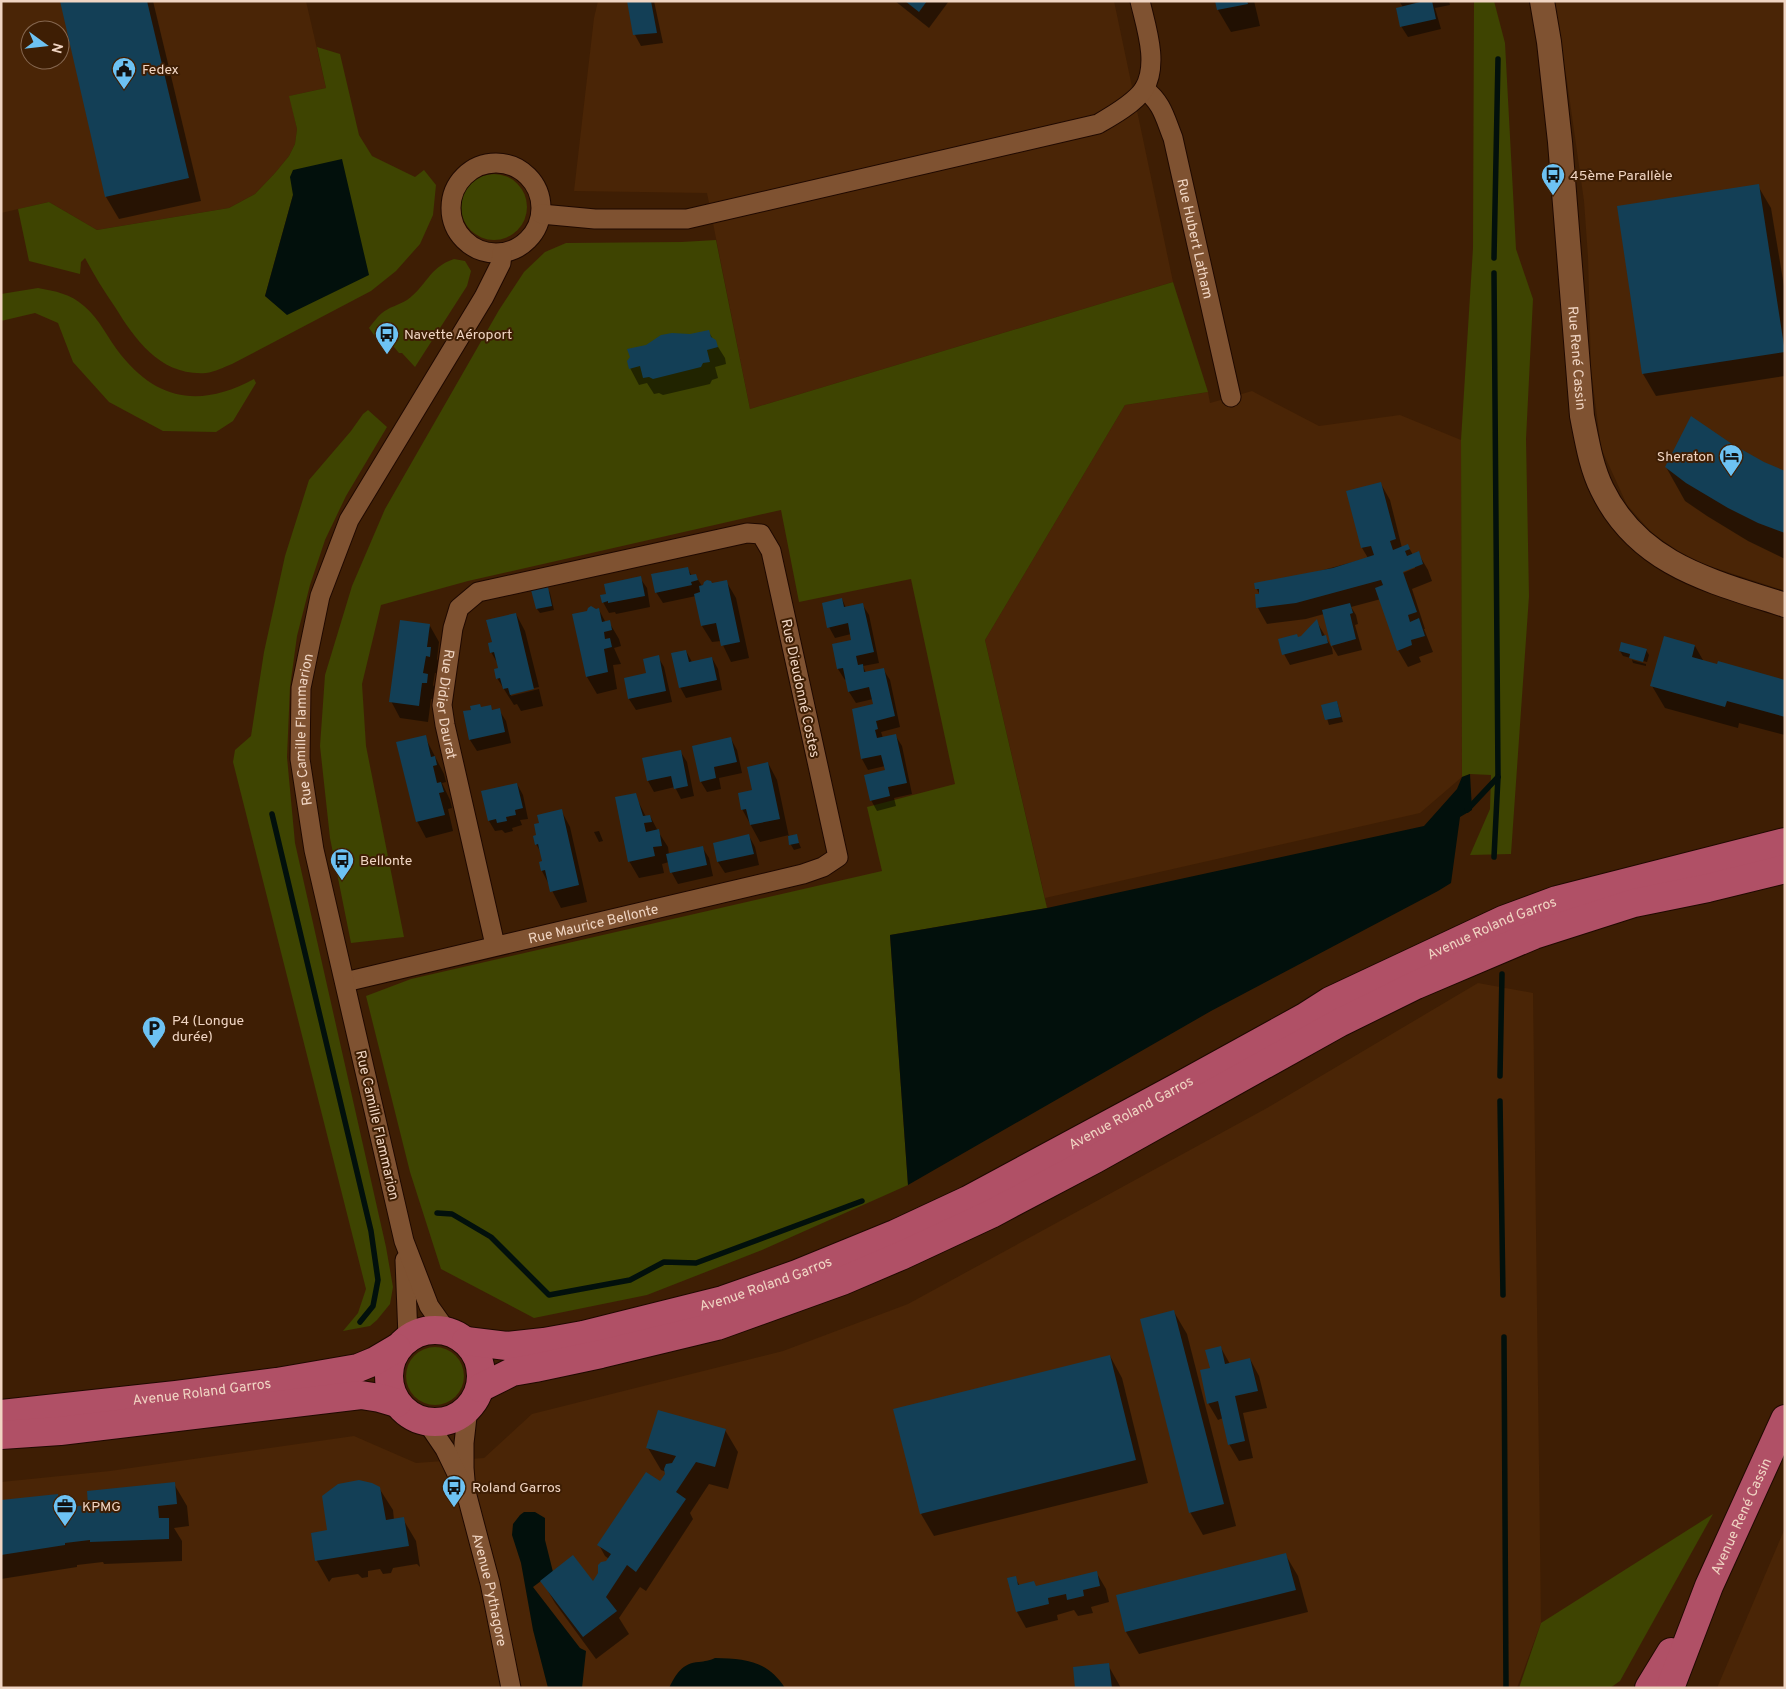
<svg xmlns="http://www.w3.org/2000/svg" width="1786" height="1689" viewBox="0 0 1786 1689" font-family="Overpass,sans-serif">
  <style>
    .built { fill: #4a2506; fill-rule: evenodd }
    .green { fill: #3e4401; fill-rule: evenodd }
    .water { fill: #02100c }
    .shadow { fill: #0007; fill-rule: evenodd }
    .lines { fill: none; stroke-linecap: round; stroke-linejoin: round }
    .stream { stroke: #02100c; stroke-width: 5.5 }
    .building { fill: #133f56 }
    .minor-casing { stroke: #1f0900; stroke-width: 21 }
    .tertiary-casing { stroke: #1f0900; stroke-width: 26 }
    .primary-casing { stroke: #1f0900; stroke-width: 30 }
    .minor { stroke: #7f5231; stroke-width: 19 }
    .tertiary { stroke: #7f5231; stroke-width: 24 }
    .primary { stroke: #b05066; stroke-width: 28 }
    .labels { text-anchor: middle; stroke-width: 4; stroke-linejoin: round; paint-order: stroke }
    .poi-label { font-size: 14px; fill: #f0d5c3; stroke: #3e1e04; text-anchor: start }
    .street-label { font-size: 14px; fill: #f0d5c3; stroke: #3e1e04 }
  </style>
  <rect width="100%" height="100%" fill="#3e1e04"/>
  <g class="built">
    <path d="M 1,1 L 306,1 L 326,88 L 290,96 L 297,129 L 295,144 L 289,156 L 275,173 L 255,194 L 229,208 L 97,230 L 49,202 L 1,213 ZM 30,30 L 60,30 L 60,60 L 30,60 Z"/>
    <polygon points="598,1 1114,1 1173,282 750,409 707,193 574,191 594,18"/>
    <polygon points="1553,1 1785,1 1785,591 1700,563 1678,551 1652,533 1627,505 1601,448 1591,369 1588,257 1584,201 1567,81"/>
    <polygon points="1252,391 1319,426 1400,415 1461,440 1462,777 1420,813 1045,898 985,640 1125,405 1208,392 1210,403"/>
    <polygon points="1478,983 1533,993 1541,1623 1517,1688 1,1688 1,1482 110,1471 354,1436 416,1463 484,1458 532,1414 783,1351 908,1304 1267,1108"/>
    <polygon points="1785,1528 1785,1688 1717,1688"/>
  </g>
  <g class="green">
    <polygon points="1474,1 1494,1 1505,43 1516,249 1533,299 1526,439 1529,596 1511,854 1470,855 1490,809 1491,775 1470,774 1462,777 1461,440 1473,248"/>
    <path d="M 317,47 L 340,54 L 359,135 L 372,156 L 415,177 L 424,170 L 436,185 L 433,215 L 420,244 L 396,271 L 371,291 L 232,364 C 224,367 215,372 206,373 C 161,376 136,341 115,307 C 104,291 94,275 85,258 L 81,262 L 80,274 L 29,261 L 18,209 L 49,202 L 97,230 L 229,208 L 255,194 L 275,173 L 289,156 L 295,144 L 297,129 L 289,96 L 326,88 ZM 293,195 L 287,314 L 265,296 Z"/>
    <circle cx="494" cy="207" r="33"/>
    <polygon points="716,240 750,409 1173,282 1208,392 1125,405 985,640 1047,908 890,935 908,1185 762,1250 647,1295 534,1318 441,1269 410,1172 366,996 411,979 882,871 867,807 955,784 911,579 799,602 781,510 468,581 381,605 362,684 366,746 404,937 351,943 330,838 320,746 325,675 352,586 385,509 499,310 524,272 545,252 566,243 681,242"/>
    <path d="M 454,259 L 465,261 L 471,271 L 467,286 L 415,367 L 402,353 L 399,353 L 389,341 L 382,346 L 369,328 C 373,323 377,317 382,313 C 389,307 399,305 407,300 C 426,287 429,267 454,259 Z"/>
    <path d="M 38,288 C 55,291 71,294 84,306 C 100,319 108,339 121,355 C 159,402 202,407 254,379 L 256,383 L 233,421 L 216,432 L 163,431 L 109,402 L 73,362 L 58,323 L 35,313 L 1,321 L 1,294 Z"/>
    <polygon points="368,410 387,427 346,496 325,540 310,585 297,636 290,687 287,757 295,843 386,1247 393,1287 390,1304 377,1320 370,1326 343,1331 358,1313 366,1289 233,762 235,750 251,736 264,652 285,556 309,480 351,431 363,414"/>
    <circle cx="435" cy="1376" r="29"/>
    <polygon points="1713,1514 1620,1681 1610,1688 1519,1688 1541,1623"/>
  </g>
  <g class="water">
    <polygon points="342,159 369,275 287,315 265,296 293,195 290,177 293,170"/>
    <polygon points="1470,774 1472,810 1460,817 1451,883 1438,891 1211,1011 908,1185 890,935 1047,908 1424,826 1457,789 1462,777"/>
    <polygon points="524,1512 535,1512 545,1518 545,1540 553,1572 533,1587 580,1648 586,1651 582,1688 548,1688 533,1630 521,1563 512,1535 513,1524 520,1515"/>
    <path d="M 715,1658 C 745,1659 767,1660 785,1688 L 669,1688 C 676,1674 682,1663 699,1662 C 705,1661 709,1661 715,1658 Z"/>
  </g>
  <g class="shadow">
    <polygon points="61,1 153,1 201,201 119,219 106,197"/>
    <polygon points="629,1 654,1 663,43 641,46 635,35"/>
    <polygon points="895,1 949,1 929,28"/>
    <polygon points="1216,1 1254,1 1260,26 1231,32 1218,10"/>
    <polygon points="1399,1 1449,1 1450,5 1435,8 1441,29 1408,37 1401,26 1403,7"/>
    <polygon points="1758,186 1771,208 1785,292 1785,376 1656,396 1643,374"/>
    <polygon points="708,331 725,358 726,364 715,367 718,378 712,380 710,384 663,395 659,393 654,394 647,383 639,385 630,368 690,335"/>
    <polygon points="1763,463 1785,472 1785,559 1748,541 1707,516 1685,501 1666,467"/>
    <path d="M 1381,484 L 1390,500 L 1402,548 L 1408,546 L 1413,555 L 1418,553 L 1428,570 L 1432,581 L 1412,589 L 1425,629 L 1424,629 L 1433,652 L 1419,657 L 1421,662 L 1408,667 L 1398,650 L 1381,599 L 1351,607 L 1356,615 L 1358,624 L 1355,625 L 1362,650 L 1338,656 L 1332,646 L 1324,614 L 1306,619 L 1267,624 L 1258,608 L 1257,595 L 1260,595 L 1256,588 L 1368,558 L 1362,548 L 1348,492 ZM 1415,566 L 1415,568 L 1398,575 L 1397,573 Z"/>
    <polygon points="687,568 692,576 695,575 702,586 726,581 736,598 749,658 731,662 721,641 712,642 702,626 696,596 663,603 656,592"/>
    <polygon points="640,578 647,588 650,607 616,614 615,612 609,613 603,602"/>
    <polygon points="547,588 550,593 554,610 540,613 537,609"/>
    <polygon points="842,599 846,608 862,604 869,615 879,663 863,666 866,673 883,669 890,680 900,727 881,732 883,738 895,735 902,746 912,794 894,798 896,806 877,811 871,800 886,771 885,766 868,770 862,759 853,710 874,705 873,699 856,703 849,692 846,679 845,680 838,669 833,645 853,641 851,634 835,638 829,627"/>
    <polygon points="599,610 606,623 609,622 619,639 621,646 614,648 621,664 613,665 617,689 597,694 587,677 573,615"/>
    <polygon points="516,614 525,631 539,687 511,693 511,696 539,689 543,706 521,711 517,704 514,705 497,678 499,666 491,652 493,643"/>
    <polygon points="1317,622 1332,648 1333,654 1290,665 1284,654"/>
    <polygon points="430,626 439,642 437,659 440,665 439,673 435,673 433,685 437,692 436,700 431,699 428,722 400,718 391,701"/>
    <polygon points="1695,646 1704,662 1785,681 1785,735 1739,723 1738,728 1665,708 1652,686"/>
    <polygon points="1646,650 1649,655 1647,662 1623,656 1620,651"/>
    <polygon points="686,651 692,662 712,658 718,669 722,690 686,698 680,687"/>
    <polygon points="658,657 664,667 672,702 636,710 629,699 625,679 648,674"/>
    <polygon points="1632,660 1646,664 1646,666 1633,663"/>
    <polygon points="1337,702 1343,722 1329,725 1323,706"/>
    <polygon points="490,707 493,711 499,710 506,721 511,743 477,751 470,740 464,712"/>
    <polygon points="425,737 444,774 446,782 442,783 450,800 452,808 448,809 453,831 426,838 417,821"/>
    <polygon points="731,739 737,750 742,773 719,778 721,789 707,792 701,782"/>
    <polygon points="680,751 687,762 694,796 681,799 675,787 654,792 648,781"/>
    <polygon points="768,763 777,780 789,837 796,836 801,848 794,850 791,845 789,835 760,842 742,809"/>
    <polygon points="517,784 523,795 528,819 520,820 522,825 512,828 513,831 505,833 502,830 495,831 489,821"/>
    <polygon points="635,795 646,817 650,816 659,833 668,847 669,855 702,847 709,858 713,876 678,884 672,873 669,862 662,864 664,873 639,878 629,861"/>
    <polygon points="561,810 570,827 587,902 561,908 542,871 540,863 543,862 542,854 536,844 541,824"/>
    <polygon points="599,831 603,841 599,842 594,832"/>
    <polygon points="749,836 755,847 759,865 725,873 718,862 714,844"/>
    <polygon points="1174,1312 1187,1334 1236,1526 1203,1535 1190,1512"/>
    <polygon points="1221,1348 1230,1364 1250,1359 1259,1376 1267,1408 1243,1413 1253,1458 1239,1461 1229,1444 1223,1418 1218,1420 1208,1403 1211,1369"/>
    <polygon points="1110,1356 1122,1378 1148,1483 934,1536 921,1514"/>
    <polygon points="725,1430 738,1452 728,1489 709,1484 690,1513 693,1519 646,1591 640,1587 619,1618 629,1634 596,1659 555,1603 542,1581 593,1583 609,1559 605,1556 599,1545 660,1483 667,1474 666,1472 661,1470 648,1448"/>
    <polygon points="174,1484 187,1506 189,1526 174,1528 182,1541 182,1561 104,1564 103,1562 77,1565 77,1567 1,1579 1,1501 58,1496 65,1509 89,1506"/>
    <polygon points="379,1488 393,1510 394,1520 403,1519 416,1541 420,1567 417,1564 393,1568 391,1573 383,1574 380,1569 368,1571 368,1577 362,1578 358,1574 332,1578 329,1582 317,1561 312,1534 329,1531"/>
    <polygon points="1285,1554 1298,1576 1308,1612 1139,1654 1126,1632 1118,1596"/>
    <polygon points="1096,1572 1106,1589 1109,1602 1091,1607 1093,1613 1078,1616 1074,1610 1057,1615 1058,1620 1026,1628 1017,1612 1015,1578 1020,1586 1036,1587"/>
    <polygon points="1108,1665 1121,1688 1077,1688"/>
  </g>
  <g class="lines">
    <g class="stream">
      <polyline points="1494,258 1498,59"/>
      <polyline points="1494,273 1498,777 1494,857"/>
      <polyline points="1467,810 1498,777"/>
      <polyline points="272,814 371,1231 378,1280 373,1306 360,1322"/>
      <polyline points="1500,1076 1502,974"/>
      <polyline points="1500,1101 1503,1295"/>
      <polyline points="437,1213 452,1214 491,1237 549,1295 630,1280 664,1262 696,1263 862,1201"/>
      <polyline points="1504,1337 1506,1688"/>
    </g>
  </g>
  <g class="building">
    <polygon points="60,1 147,1 189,178 105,197"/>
    <polygon points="627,1 651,1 657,33 633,35"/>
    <polygon points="905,1 927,1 919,12"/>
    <polygon points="1215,1 1247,1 1248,4 1217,10"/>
    <polygon points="1424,1 1432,1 1436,19 1400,27 1396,8"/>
    <polygon points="1759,184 1785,352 1642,374 1617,206"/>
    <polygon points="709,330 711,337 716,340 718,347 707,350 710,362 703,363 701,367 653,379 649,377 643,378 640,366 629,369 627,361 630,357 627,349 646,345 661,335 672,333 690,334"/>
    <polygon points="1691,416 1732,444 1764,462 1785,471 1785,533 1758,523 1728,508 1686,483 1665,467"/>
    <polygon points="1381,482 1396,539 1390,541 1393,550 1408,544 1410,549 1405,551 1407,556 1419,551 1423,564 1403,572 1417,612 1408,615 1410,622 1419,618 1425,636 1411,640 1412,645 1397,651 1375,588 1383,585 1381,580 1296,603 1256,608 1255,594 1259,594 1259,589 1255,589 1254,583 1333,568 1374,555 1371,546 1361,548 1346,491"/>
    <polygon points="688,567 690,575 696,574 698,580 691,582 692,585 655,593 651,574"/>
    <polygon points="641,576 645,596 608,603 608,601 602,603 600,595 606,594 604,584"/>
    <polygon points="707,580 711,581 712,583 727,580 740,642 721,646 716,623 701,626 694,594 700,592 699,586 703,585 704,582"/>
    <polygon points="548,587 552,606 536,609 531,590"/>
    <polygon points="842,598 844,607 863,603 874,652 856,656 858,665 863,664 864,672 884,668 895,716 876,721 878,729 875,730 877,738 896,734 907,783 888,787 890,796 870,801 864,775 885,770 881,755 861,759 852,709 873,704 869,687 848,692 843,668 837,669 832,644 851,640 848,623 827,628 822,603"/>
    <polygon points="1350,603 1353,613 1350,614 1356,639 1331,646 1322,610"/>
    <polygon points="591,606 596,609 599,608 602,622 610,620 612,630 604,632 605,639 610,638 612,647 604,649 608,672 586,677 572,614 587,611 588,608"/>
    <polygon points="516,613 534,689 510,695 508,688 503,689 500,678 496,679 494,669 498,668 494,652 490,653 488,643 492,642 486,620"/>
    <polygon points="1317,619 1322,636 1326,635 1328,643 1282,655 1278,639 1297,634 1298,637 1301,636"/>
    <polygon points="400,620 430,624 427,647 431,647 430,657 426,656 423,673 428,674 427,683 422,683 419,706 389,702"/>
    <polygon points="1664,636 1695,645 1692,657 1717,664 1718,661 1785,680 1785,717 1727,701 1725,707 1650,686"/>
    <polygon points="1621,642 1647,649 1643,662 1629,658 1630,654 1619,651"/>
    <polygon points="686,650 689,662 712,657 717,680 679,688 671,653"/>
    <polygon points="659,655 666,691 628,699 624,678 646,673 643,659"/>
    <polygon points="1337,701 1341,717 1325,720 1321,705"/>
    <polygon points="480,704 481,707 491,705 492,710 500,708 505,732 469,740 463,711 471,710 470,706"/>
    <polygon points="426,735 431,757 435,756 437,765 433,766 437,783 441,782 444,792 439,793 445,815 416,822 396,742"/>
    <polygon points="731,737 737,762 714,767 716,778 700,782 692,746"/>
    <polygon points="681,750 688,786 674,789 671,776 647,781 642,758"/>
    <polygon points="768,762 780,819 750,825 746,809 741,810 738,793 752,790 747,767"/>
    <polygon points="517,783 523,808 515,810 516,815 506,817 507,821 497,823 496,819 488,821 481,791"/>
    <polygon points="636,793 643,816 650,815 652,822 644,823 646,832 659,829 662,846 653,847 655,856 628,862 615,797"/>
    <polygon points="562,809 579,885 550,892 545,870 541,871 539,862 542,861 538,844 535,845 533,836 536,835 534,824 539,823 537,815"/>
    <polygon points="749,834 754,854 717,862 713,843"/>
    <polygon points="797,834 799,843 789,845 788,836"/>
    <polygon points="703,846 707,865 670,873 666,854"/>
    <polygon points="1174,1310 1224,1504 1189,1513 1140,1319"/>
    <polygon points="1221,1346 1225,1364 1250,1358 1258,1391 1235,1396 1245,1441 1228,1445 1218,1401 1207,1404 1200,1370 1210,1368 1205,1350"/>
    <polygon points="1110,1355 1136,1460 920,1514 893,1409"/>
    <polygon points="658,1410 726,1429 715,1467 696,1462 676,1492 686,1499 636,1572 627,1565 606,1597 617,1611 583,1637 540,1581 573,1555 593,1581 598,1573 598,1565 601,1562 606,1561 611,1554 597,1545 646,1472 660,1481 665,1474 664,1469 666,1464 672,1463 676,1456 646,1448"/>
    <polygon points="359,1480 372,1483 380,1487 386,1520 404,1517 409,1546 315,1561 311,1533 327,1530 322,1496 338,1484"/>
    <polygon points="175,1482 177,1504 158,1506 159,1518 169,1518 169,1539 90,1542 90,1540 65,1543 65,1545 1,1555 1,1500 58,1494 60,1508 88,1505 87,1491"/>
    <polygon points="1286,1553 1296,1590 1125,1632 1116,1595"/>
    <polygon points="1097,1571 1100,1586 1083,1590 1084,1596 1067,1600 1066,1594 1048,1598 1049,1604 1016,1612 1007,1578 1016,1576 1018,1585 1034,1581 1036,1586"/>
    <polygon points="1109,1663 1112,1688 1075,1688 1073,1667"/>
  </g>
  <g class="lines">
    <g class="minor-casing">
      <g id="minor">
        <path id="s1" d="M 1144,89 C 1162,102 1165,118 1173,138 L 1231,397"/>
        <circle cx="496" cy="208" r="45"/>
        <path d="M 541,214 L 595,219 L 687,219 L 1098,124 C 1112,116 1135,103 1144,89 C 1159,64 1146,27 1140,1"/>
        <path id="s2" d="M 345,982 L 803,874 L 823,867 L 838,857 L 771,551 L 761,534 L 747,533 L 478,592 L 459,608 L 453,628 L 442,705 L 445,725 L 495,945"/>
        <polyline points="405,1260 408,1337"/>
        <path id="s3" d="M 446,1330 L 429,1306 L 404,1241 L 314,850 L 300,759 L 301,688 L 320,596 L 349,520 L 484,297 L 501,263 L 502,253"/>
        <path id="s4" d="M 468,1408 L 464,1443 L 464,1468 L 466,1492 L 490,1583 L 511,1688"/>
        <polyline points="426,1421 445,1449 461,1482"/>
      </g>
    </g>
    <g class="tertiary-casing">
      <g id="tertiary">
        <path id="s5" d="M 1542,1 L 1549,42 L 1560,142 L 1582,416 C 1587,441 1591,467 1602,489 C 1639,565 1711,581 1785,605"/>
      </g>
    </g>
    <g class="primary-casing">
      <g id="primary">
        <circle cx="435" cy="1376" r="46"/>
        <path id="s6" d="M 466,1341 L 507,1346 L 544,1342 L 583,1335 L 723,1300 L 797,1274 L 895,1234 L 968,1200 L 1176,1088 L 1305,1017 L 1330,1001 L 1503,920 L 1557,900 L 1785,842"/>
        <polyline points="480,1388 512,1372 535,1368 601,1354 717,1326 842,1281 903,1255 991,1214 1095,1159 1339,1023 1416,985 1534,935 1634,903 1708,888 1785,869"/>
        <path id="s7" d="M 1,1414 L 176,1395 L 277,1382 L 358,1368 L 375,1361 L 397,1348"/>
        <polyline points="1,1435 60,1431 361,1395 380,1398 397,1403"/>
        <polyline points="1649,1688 1671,1652"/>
        <path id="s8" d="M 1670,1688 L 1709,1586 L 1785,1419"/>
      </g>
    </g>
    <use href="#minor" class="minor"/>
    <use href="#tertiary" class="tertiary"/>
    <use href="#primary" class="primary"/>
  </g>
  <defs>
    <g id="civic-pin" transform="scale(1.25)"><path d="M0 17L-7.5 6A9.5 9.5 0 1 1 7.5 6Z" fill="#6dc2f3" stroke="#3e1e04"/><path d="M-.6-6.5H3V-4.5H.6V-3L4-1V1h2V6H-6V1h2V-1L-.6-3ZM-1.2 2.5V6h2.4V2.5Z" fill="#111"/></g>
    <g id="bus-pin" transform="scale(1.25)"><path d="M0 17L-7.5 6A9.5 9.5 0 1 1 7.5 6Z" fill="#6dc2f3" stroke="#3e1e04"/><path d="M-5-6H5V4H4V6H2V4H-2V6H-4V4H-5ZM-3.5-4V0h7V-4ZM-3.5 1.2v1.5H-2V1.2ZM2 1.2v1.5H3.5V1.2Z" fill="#111"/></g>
    <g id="hotel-pin" transform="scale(1.25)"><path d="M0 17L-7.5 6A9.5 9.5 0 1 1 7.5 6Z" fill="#6dc2f3" stroke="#3e1e04"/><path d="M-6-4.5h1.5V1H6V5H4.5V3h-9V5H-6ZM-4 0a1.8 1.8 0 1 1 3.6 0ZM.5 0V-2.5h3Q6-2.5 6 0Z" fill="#111"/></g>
    <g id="parking-pin" transform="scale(1.25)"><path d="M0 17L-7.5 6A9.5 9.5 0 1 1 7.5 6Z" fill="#6dc2f3" stroke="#3e1e04"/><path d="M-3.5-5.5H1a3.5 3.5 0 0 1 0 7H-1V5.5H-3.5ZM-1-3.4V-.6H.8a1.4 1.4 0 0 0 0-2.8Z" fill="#111"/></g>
    <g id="office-pin" transform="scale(1.25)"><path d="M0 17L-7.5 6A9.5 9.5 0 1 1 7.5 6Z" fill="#6dc2f3" stroke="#3e1e04"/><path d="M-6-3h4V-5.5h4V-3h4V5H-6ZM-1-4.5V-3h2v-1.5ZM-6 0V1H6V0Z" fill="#111"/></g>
  </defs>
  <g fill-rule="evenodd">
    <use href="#civic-pin" x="124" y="69"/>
    <use href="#bus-pin" x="1553" y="175"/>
    <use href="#bus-pin" x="387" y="334"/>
    <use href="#hotel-pin" x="1731" y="456"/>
    <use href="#bus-pin" x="342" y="860"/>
    <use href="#parking-pin" x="154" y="1028"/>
    <use href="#bus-pin" x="454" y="1487"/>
    <use href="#office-pin" x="65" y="1506"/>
  </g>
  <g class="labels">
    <g class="poi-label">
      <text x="142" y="74">Fedex</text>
      <text x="1570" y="180">45ème Parallèle</text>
      <text x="404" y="339">Navette Aéroport</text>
      <text x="1714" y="461" text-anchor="end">Sheraton</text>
      <text x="360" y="865">Bellonte</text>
      <text x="172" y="1025">P4 (Longue<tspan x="172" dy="16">durée)</tspan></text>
      <text x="472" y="1492">Roland Garros</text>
      <text x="82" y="1511">KPMG</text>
    </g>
    <g class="street-label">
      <text dy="5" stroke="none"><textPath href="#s1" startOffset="161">Rue Hubert Latham</textPath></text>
      <text dy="5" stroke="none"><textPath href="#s5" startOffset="359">Rue René Cassin</textPath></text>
      <text transform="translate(801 688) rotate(78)" y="5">Rue Dieudonné Costes</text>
      <text dy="5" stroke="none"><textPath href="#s2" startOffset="1255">Rue Didier Daurat</textPath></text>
      <text dy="5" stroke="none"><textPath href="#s3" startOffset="622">Rue Camille Flammarion</textPath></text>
      <text dy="5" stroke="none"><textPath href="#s2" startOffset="255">Rue Maurice Bellonte</textPath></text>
      <text dy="5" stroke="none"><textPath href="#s6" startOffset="1118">Avenue Roland Garros</textPath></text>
      <text dy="5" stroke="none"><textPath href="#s6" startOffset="712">Avenue Roland Garros</textPath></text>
      <text transform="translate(378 1125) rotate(77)" y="5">Rue Camille Flammarion</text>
      <text dy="5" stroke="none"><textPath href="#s6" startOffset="308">Avenue Roland Garros</textPath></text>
      <text dy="5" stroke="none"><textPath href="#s7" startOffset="202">Avenue Roland Garros</textPath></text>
      <text dy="5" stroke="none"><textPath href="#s8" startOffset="186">Avenue René Cassin</textPath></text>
      <text dy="5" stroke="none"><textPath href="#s4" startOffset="185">Avenue Pythagore</textPath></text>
    </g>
  </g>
  <rect width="1786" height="1689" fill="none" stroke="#f0d5c3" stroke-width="5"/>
  <g transform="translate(45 45) rotate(105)"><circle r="24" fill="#3e1e04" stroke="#856750"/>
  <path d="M0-4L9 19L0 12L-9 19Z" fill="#6dc2f3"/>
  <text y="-8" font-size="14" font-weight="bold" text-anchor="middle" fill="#f0d5c3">N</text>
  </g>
</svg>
